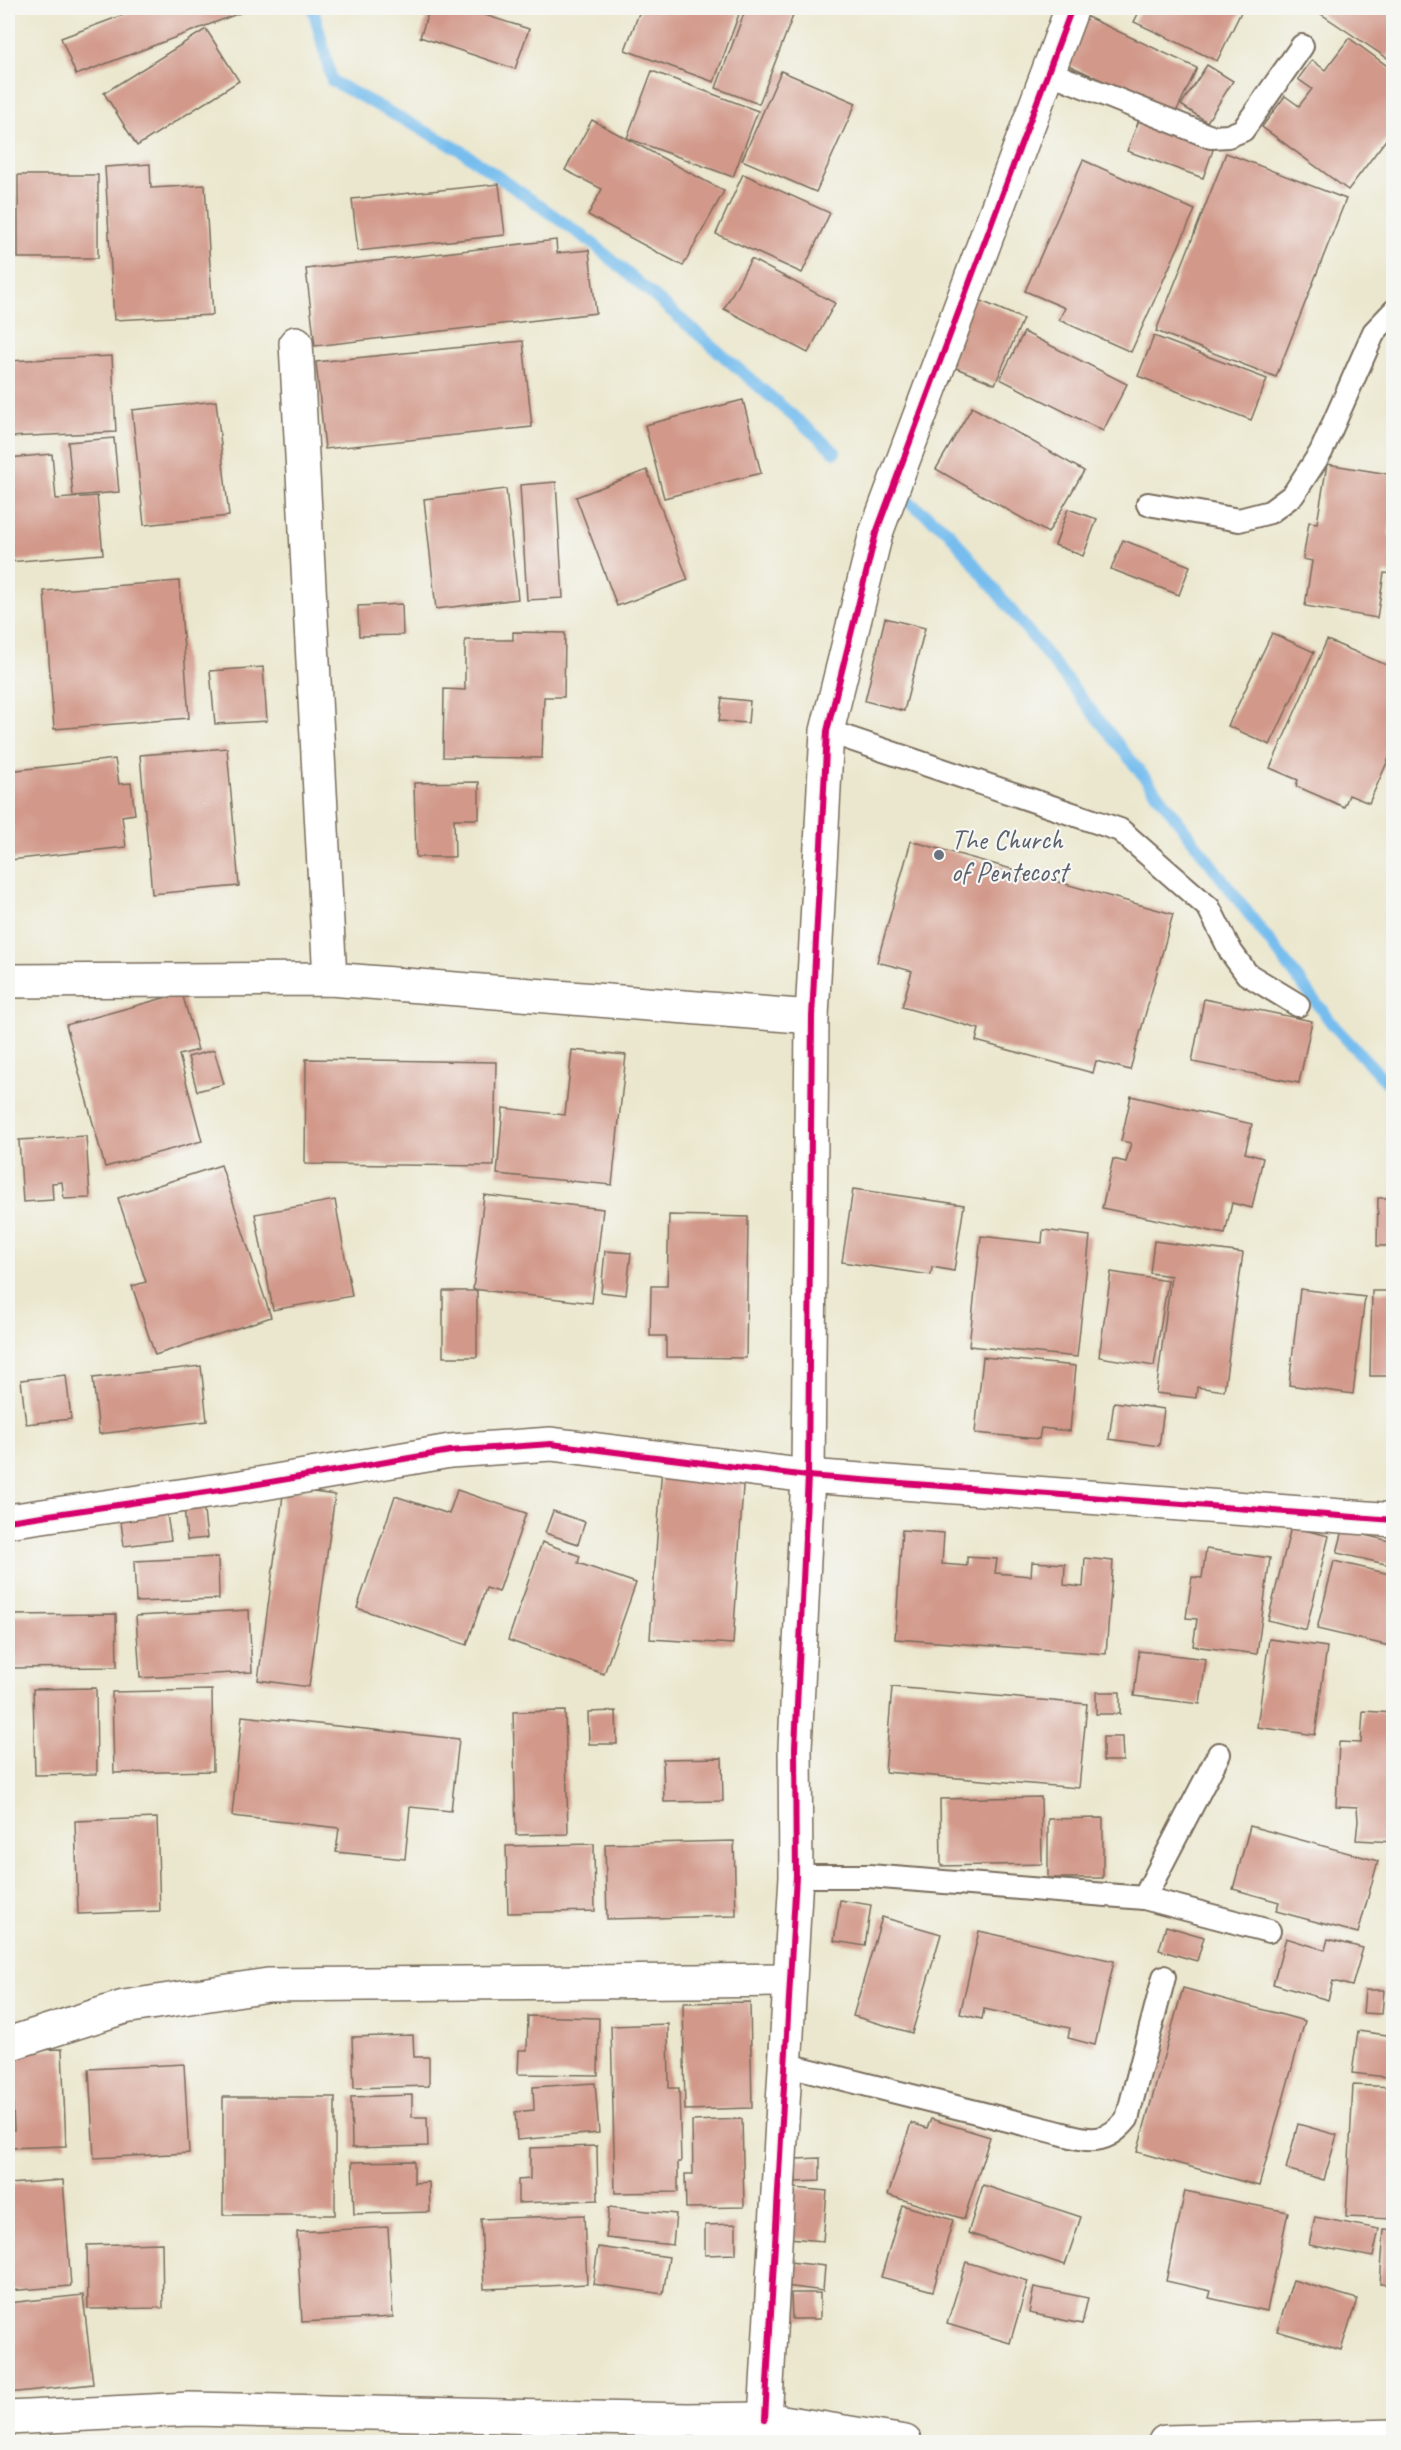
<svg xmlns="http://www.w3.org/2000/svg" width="1401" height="2450" viewBox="0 0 1401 2450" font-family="Caveat,sans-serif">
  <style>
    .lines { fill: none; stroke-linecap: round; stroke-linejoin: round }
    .stream { stroke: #76bdee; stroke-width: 12 }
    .building { fill: #d2998a }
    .service-casing { stroke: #796c5c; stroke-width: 26 }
    .minor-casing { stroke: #796c5c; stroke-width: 36 }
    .service { stroke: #fff; stroke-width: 22 }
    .minor { stroke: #fff; stroke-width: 33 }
    .cycleway-casing { stroke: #f6f6f2; stroke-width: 10 }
    .cycleway { stroke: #d6006c; stroke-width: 6 }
    .worship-dot { fill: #6b7280; stroke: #f6f6f2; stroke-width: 2 }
    .labels { text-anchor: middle; stroke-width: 4.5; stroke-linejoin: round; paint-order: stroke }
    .worship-label { font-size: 28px; fill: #5b616d; stroke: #f6f6f2; text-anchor: start }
  </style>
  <rect width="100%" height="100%" fill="#f6f6f2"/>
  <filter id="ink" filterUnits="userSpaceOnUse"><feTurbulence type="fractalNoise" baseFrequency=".0167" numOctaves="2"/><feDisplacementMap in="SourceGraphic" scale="12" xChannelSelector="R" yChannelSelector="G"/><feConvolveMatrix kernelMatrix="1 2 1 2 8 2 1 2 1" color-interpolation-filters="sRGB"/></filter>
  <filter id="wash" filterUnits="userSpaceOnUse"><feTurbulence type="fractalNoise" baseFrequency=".008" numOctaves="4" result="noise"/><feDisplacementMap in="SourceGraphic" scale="24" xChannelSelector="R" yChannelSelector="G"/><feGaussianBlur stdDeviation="1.35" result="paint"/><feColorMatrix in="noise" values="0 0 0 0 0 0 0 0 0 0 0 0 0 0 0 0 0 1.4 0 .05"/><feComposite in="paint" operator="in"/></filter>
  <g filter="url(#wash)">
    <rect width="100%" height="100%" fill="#ebe7ce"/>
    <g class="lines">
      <g class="stream">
        <polyline points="313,8 332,81 460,150 590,241 835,452"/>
        <polyline points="893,490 948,531 1153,788 1334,1026 1394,1090"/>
      </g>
    </g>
    <g id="blocks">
      <g class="building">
        <polygon points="142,8 253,8 76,75 61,38"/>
        <polygon points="430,8 463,8 529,29 515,69 420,37"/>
        <polygon points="641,8 721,8 739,14 714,82 625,50"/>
        <polygon points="746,8 796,8 759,104 716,88"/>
        <polygon points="1141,8 1243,8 1217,61 1134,22"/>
        <polygon points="1312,8 1394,8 1394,48 1387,58"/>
        <polygon points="1083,15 1197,68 1175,114 1062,62"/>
        <polygon points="206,29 239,81 137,146 104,93"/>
        <polygon points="1349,38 1394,71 1394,129 1348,190 1262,127 1285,96 1299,106 1312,89 1298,79 1312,60 1325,70"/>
        <polygon points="1207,65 1233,81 1207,122 1181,105"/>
        <polygon points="652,71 758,111 733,177 627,138"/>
        <polygon points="781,71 856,103 816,192 742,160"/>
        <polygon points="592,120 724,191 683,266 588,215 602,189 565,170"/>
        <polygon points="1139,120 1214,147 1203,178 1127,151"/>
        <polygon points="1226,153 1346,199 1276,377 1156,331"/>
        <polygon points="1083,160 1195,210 1131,352 1059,320 1065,308 1025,291"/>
        <polygon points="150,164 151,188 205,185 213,315 114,320 105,167"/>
        <polygon points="743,174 830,213 802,273 716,234"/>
        <rect x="18" y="175" width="80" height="83"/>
        <polygon points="499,184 505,235 358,251 352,199"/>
        <polygon points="556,240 557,253 589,250 596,313 315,346 306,269"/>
        <polygon points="751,259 835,303 808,353 724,309"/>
        <polygon points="972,297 1023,319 995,384 944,363"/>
        <polygon points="1024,332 1127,384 1103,431 1000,379"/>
        <polygon points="1154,336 1267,379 1251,420 1138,376"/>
        <polygon points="523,341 532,427 325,449 316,362"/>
        <polygon points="112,356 116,432 8,437 8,361"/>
        <polygon points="743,400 761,473 664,498 645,425"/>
        <polygon points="216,401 229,516 144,525 132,410"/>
        <polygon points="972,407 1084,471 1048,533 936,469"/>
        <polygon points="114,438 119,492 73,496 68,442"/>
        <polygon points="52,454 56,499 97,496 103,554 8,562 8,458"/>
        <polygon points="1327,464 1394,475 1394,508 1389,535 1394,536 1394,574 1384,573 1377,618 1305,606 1312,561 1303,559 1309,522 1317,523"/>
        <polygon points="647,470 688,580 617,606 576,497"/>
        <polygon points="556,482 563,598 527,600 520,485"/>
        <polygon points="506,489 518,599 436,609 424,499"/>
        <polygon points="1068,509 1097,519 1083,556 1055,545"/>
        <polygon points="1123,540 1190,566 1179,595 1111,569"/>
        <polygon points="179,581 189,718 54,729 44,591"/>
        <polygon points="402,604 403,635 359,636 358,606"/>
        <polygon points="885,618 925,628 904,711 865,701"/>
        <polygon points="513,632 565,633 564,697 544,697 542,758 443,757 444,689 465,690 465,640 513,640"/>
        <polygon points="1272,633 1314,652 1270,745 1228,726"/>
        <polygon points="1327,640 1394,668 1394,686 1389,695 1394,697 1394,716 1391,722 1394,723 1394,747 1369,803 1349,795 1344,807 1296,786 1298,780 1270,768"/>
        <polygon points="263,667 267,721 215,724 210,671"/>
        <polygon points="722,698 750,701 748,723 719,721"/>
        <polygon points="227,748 239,886 152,894 140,755"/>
        <polygon points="115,759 119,784 131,783 135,814 122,816 126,847 10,860 8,838 8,771"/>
        <polygon points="479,782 479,819 454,819 455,857 416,857 414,783"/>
        <polygon points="911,841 1173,914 1130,1070 1096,1061 1093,1073 976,1041 979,1029 902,1007 912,971 877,962"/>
        <polygon points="182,993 198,1050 179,1055 202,1141 105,1167 66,1025"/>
        <polygon points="1204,999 1312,1021 1299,1083 1192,1062"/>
        <polygon points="214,1050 224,1084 197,1091 188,1057"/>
        <polygon points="572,1050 626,1055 612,1185 497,1174 503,1108 565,1115"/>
        <polygon points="306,1059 496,1062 494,1166 305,1164"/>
        <polygon points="1131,1096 1252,1124 1245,1153 1263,1158 1252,1208 1232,1203 1225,1234 1102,1208 1113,1159 1126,1162 1131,1143 1121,1141"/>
        <polygon points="86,1136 90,1198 64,1199 62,1182 52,1183 53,1200 23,1202 19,1140"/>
        <polygon points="221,1165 271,1317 155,1355 132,1286 146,1282 118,1198"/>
        <polygon points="853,1189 964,1205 954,1271 932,1267 931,1275 842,1262"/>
        <polygon points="484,1195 603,1209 592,1303 473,1289"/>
        <polygon points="1378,1198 1394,1198 1394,1246 1377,1246"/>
        <polygon points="335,1200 352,1296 273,1310 255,1214"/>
        <polygon points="669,1215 748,1217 746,1358 666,1357 666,1336 650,1336 651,1286 667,1286"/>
        <polygon points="1043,1230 1090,1236 1077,1357 969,1346 981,1236 1042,1243"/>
        <polygon points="1154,1241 1243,1253 1224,1391 1197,1387 1196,1398 1156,1393 1171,1276 1150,1273"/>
        <polygon points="605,1251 631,1253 626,1295 601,1292"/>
        <polygon points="1111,1272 1168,1281 1154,1366 1099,1357"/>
        <polygon points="1300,1289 1365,1297 1353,1394 1289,1385"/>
        <rect x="443" y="1291" width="34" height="66"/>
        <polygon points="1372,1291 1394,1291 1394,1376 1370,1376"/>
        <polygon points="983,1357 1076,1366 1070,1431 1041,1428 1039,1439 975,1433"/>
        <polygon points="201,1366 207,1421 99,1434 93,1378"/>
        <polygon points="66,1375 71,1419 26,1424 21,1380"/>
        <polygon points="1114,1402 1164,1409 1159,1446 1109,1439"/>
        <polygon points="662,1465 744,1470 733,1644 650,1639"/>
        <polygon points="284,1488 335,1495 309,1687 258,1680"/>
        <polygon points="457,1490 526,1513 499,1592 486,1588 467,1645 357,1608 395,1496 449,1514"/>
        <polygon points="203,1503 207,1538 187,1540 184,1506"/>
        <polygon points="166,1508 171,1540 124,1546 120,1514"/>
        <polygon points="553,1511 585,1522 578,1544 545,1533"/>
        <polygon points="1291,1527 1329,1536 1306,1630 1268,1620"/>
        <polygon points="902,1530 944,1533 942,1564 967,1566 967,1557 997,1559 995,1573 1031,1576 1032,1562 1065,1564 1064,1585 1083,1587 1085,1558 1113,1561 1106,1654 895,1639"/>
        <polygon points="1343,1530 1394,1542 1394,1566 1337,1553"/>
        <polygon points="542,1542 580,1556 578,1563 636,1583 604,1674 508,1640"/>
        <polygon points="1206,1549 1270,1558 1257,1654 1193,1646 1197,1619 1186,1618 1192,1577 1202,1578"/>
        <polygon points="218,1557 219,1599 136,1602 134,1561"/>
        <polygon points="1334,1561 1394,1575 1394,1647 1317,1629"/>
        <polygon points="249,1610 252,1672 140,1678 136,1616"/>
        <polygon points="116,1614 117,1667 9,1668 9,1615"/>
        <polygon points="1269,1639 1327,1647 1315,1735 1257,1727"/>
        <polygon points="1139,1651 1206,1659 1200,1704 1134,1696"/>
        <polygon points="892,1687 1087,1704 1079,1788 885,1772"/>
        <polygon points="96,1688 97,1774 35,1775 33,1689"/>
        <polygon points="212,1690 213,1771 114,1773 112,1692"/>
        <rect x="1096" y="1692" width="24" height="22"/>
        <polygon points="565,1711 568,1834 516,1835 513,1712"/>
        <polygon points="616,1711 617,1744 589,1744 588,1712"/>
        <polygon points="1363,1711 1394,1713 1394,1842 1356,1840 1358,1821 1357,1807 1336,1806 1339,1742 1361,1743"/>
        <polygon points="242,1716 459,1739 451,1811 410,1807 405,1859 336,1852 339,1828 232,1816"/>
        <polygon points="1103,1737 1122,1737 1123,1761 1103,1761"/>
        <polygon points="722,1758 723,1801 664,1802 663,1759"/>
        <polygon points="1041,1797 1042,1864 941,1866 940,1799"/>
        <polygon points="157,1818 160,1911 78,1914 75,1821"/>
        <polygon points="1103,1818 1103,1878 1048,1878 1048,1819"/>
        <polygon points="1250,1826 1378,1861 1358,1933 1276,1911 1279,1902 1233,1889"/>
        <polygon points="734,1841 736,1916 607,1919 605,1844"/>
        <polygon points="594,1844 595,1911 508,1913 506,1846"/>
        <polygon points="840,1900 871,1905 865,1946 834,1941"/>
        <polygon points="882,1917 941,1934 912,2033 853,2016"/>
        <polygon points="1166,1926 1204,1937 1197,1961 1159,1950"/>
        <polygon points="979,1931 1114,1961 1095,2045 1068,2038 1070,2028 984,2009 982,2019 960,2014"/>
        <polygon points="1286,1938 1325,1950 1328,1939 1363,1948 1352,1986 1333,1981 1328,2000 1273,1984"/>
        <polygon points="1183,1988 1305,2021 1259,2186 1137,2152"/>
        <polygon points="1365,1990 1384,1990 1382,2014 1363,2013"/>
        <polygon points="750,2002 752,2108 685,2110 683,2003"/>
        <polygon points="528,2016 599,2018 598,2075 518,2074 519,2050 527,2050"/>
        <polygon points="668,2024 669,2088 679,2088 681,2162 678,2162 678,2192 615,2193 611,2026"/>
        <polygon points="1358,2031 1394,2036 1394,2078 1352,2073"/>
        <polygon points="413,2035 414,2057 429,2057 429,2086 354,2088 352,2037"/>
        <polygon points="62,2049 66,2146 8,2148 8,2130 14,2130 11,2068 8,2068 8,2051"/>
        <polygon points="184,2064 189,2153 94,2158 89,2069"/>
        <polygon points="595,2083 599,2133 517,2140 515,2112 534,2110 533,2087"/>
        <polygon points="1353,2085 1394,2087 1394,2219 1346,2217"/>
        <polygon points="412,2095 412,2117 427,2117 428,2146 352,2148 351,2097"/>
        <rect x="223" y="2097" width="112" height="118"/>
        <polygon points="742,2119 744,2207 686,2208 685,2174 693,2174 692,2121"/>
        <polygon points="931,2119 990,2137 964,2219 888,2195 911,2123 927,2128"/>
        <polygon points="1298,2124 1337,2135 1324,2180 1286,2169"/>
        <polygon points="597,2146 598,2200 518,2203 518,2180 530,2179 530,2148"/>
        <polygon points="820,2158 820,2181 796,2182 796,2159"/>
        <polygon points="414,2161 414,2183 429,2182 430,2212 354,2214 352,2162"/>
        <polygon points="63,2180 71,2286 8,2291 8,2184"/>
        <polygon points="983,2185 1081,2217 1065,2265 968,2233"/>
        <polygon points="794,2188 827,2191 823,2241 789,2238"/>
        <polygon points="1185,2191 1288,2212 1267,2311 1209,2298 1211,2291 1166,2281"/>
        <polygon points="902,2205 953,2220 933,2291 881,2277"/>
        <polygon points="609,2207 676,2214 673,2245 606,2238"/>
        <polygon points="584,2215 587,2284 484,2289 481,2219"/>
        <polygon points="1315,2217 1379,2229 1373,2257 1309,2245"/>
        <polygon points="736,2224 736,2254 705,2255 705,2225"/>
        <polygon points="388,2227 393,2317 302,2322 297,2232"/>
        <polygon points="1384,2229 1394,2230 1394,2285 1380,2284"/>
        <polygon points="162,2243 163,2308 88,2309 87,2245"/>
        <polygon points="598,2247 669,2257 663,2294 593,2284"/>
        <polygon points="789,2262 825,2266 823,2291 786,2286"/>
        <polygon points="966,2262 1028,2281 1010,2343 947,2324"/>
        <polygon points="1293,2280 1357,2299 1341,2350 1277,2331"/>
        <polygon points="1034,2287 1088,2298 1082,2324 1029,2313"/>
        <polygon points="791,2293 820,2293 820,2319 792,2319"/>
        <polygon points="83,2295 93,2384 8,2393 8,2303"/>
      </g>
    </g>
  </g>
  <g filter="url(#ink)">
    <use href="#blocks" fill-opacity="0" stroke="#796c5c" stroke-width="1.5"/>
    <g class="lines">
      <g class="service-casing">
        <g id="service">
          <polyline points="1048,72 1211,137 1228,136 1243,130 1302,46"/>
          <polyline points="1148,504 1239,520 1270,512 1293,495 1321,452 1374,332 1394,311"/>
          <polyline points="827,731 1120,830 1209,908 1231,952 1247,974 1298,1005"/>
          <polyline points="796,1876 869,1876 1144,1898 1269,1931"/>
          <polyline points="1144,1898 1219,1754"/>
          <path d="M 784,2064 L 1052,2131 C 1084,2139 1103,2149 1127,2119 L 1164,1977"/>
        </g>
      </g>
      <g class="minor-casing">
        <g id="minor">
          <polyline points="296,343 330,979"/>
          <polyline points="8,981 330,979 812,1017"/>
          <polyline points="8,1521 241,1487 450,1451 551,1444 808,1476 1394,1520"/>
          <polyline points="8,2044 124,2007 268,1985 789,1980"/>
          <polyline points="8,2418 190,2409 687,2420 765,2419 905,2442"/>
          <polyline points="765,2419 796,1876 795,1748 808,1476 812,1017 827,731 876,533 1072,8"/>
          <polyline points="1165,2442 1394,2436"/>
        </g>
      </g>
      <use href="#service" class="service"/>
      <use href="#minor" class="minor"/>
      <g class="cycleway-casing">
        <g id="cycleway">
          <polyline points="8,1521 241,1487 450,1451 551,1444 808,1476 1394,1520"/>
          <polyline points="765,2419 796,1876 795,1748 808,1476 812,1017 827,731 876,533 1072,8"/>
        </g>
      </g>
      <use href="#cycleway" class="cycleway"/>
    </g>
  </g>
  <circle class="worship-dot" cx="939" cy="855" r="6"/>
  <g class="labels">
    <g class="worship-label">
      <text x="951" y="849">The Church<tspan x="951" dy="32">of Pentecost</tspan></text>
    </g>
  </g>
  <rect width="1401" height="2450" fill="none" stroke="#f6f6f2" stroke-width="30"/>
</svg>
